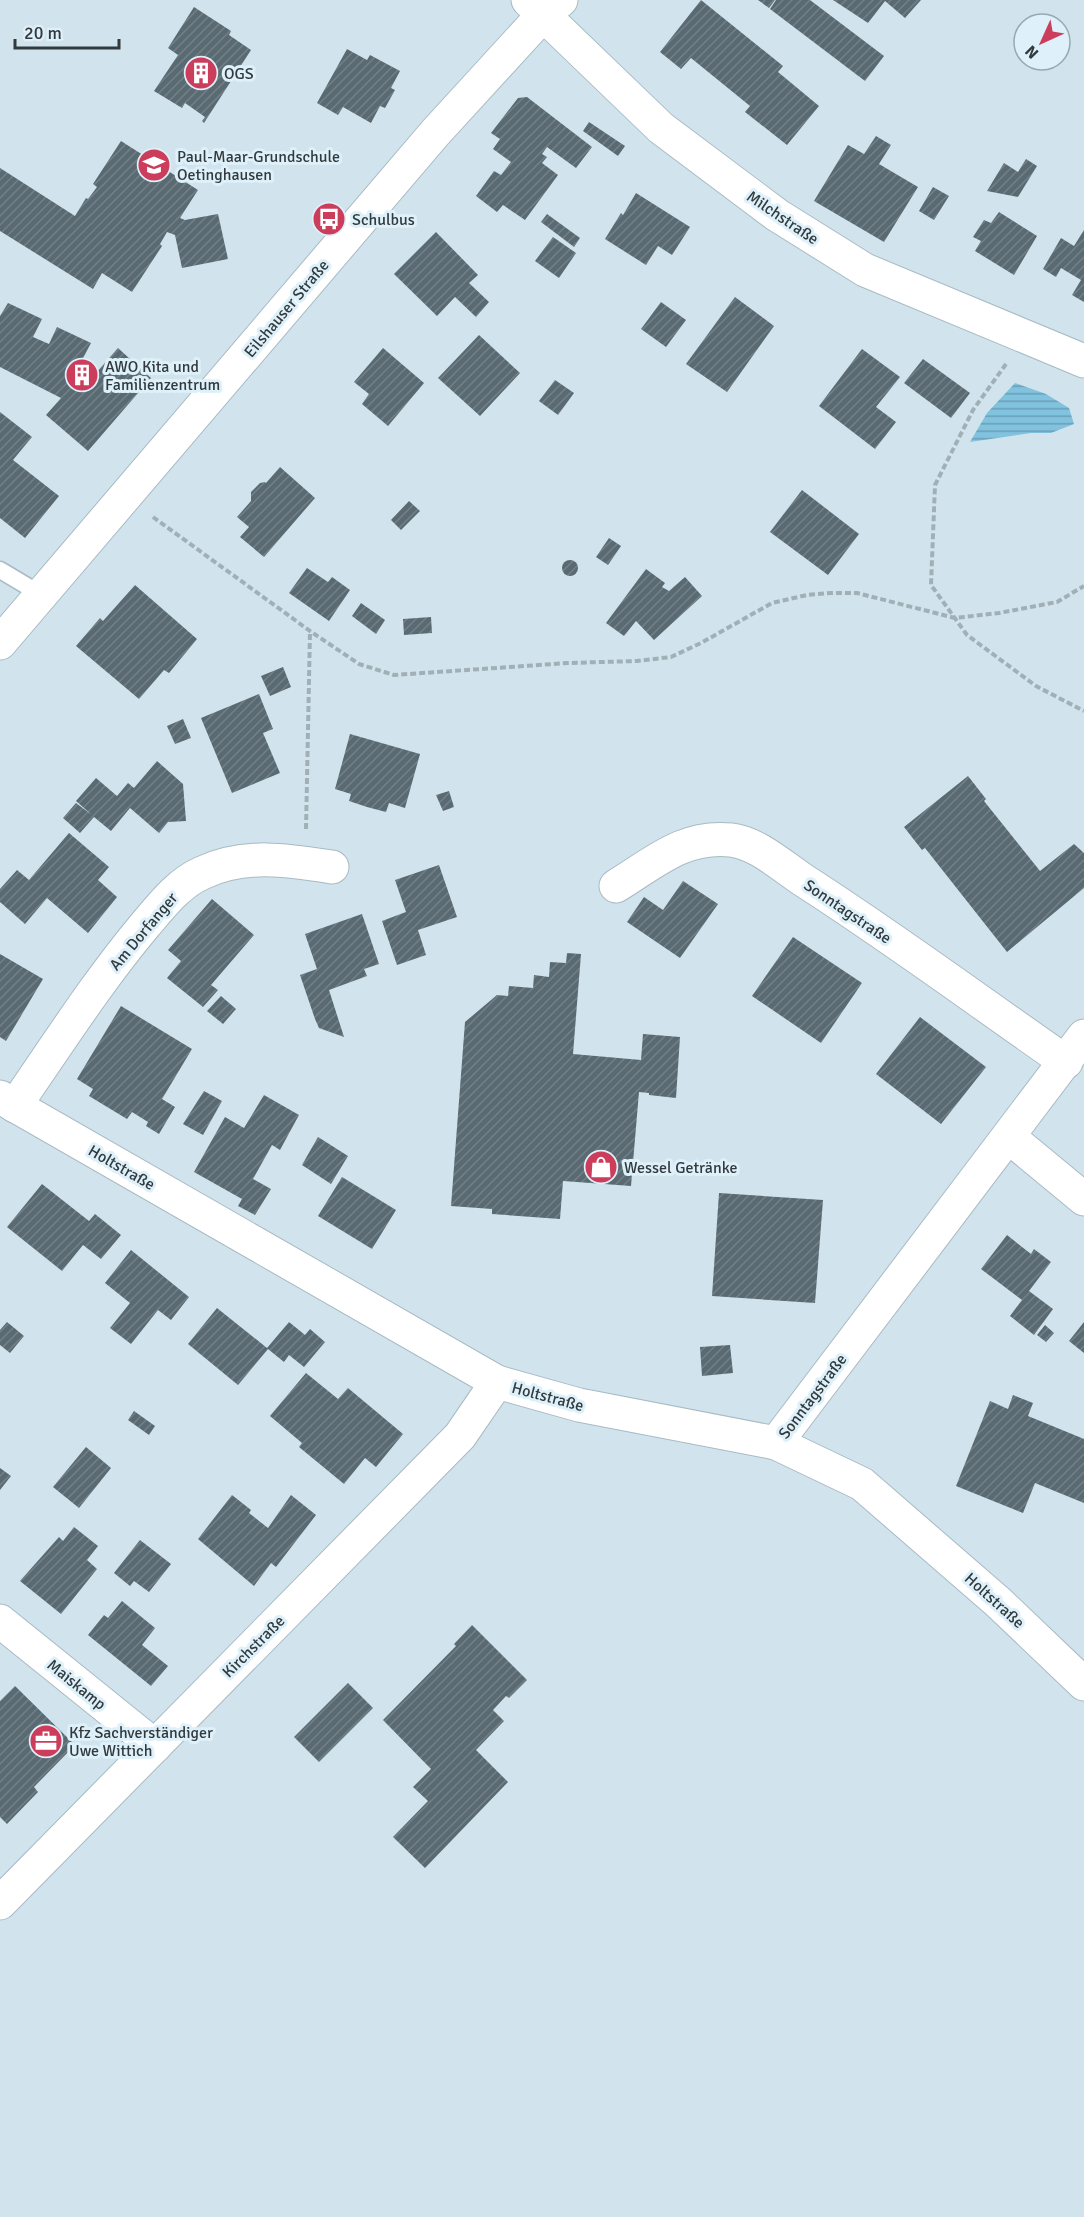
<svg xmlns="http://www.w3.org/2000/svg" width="1084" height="2217" viewBox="0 0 1084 2217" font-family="Signika,sans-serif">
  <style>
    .water { fill: url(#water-rules) }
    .building { fill: url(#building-hatch) }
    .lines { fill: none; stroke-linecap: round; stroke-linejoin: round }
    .service-casing { stroke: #a8bac3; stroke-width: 19 }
    .minor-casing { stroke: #a8bac3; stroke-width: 35 }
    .tertiary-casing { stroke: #a8bac3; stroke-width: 35 }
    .path { stroke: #a1b0b7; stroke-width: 4; stroke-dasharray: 6 3; stroke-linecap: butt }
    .service { stroke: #fff; stroke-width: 16 }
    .minor { stroke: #fff; stroke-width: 33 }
    .tertiary { stroke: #fff; stroke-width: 33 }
    .labels { text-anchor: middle; stroke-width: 6; stroke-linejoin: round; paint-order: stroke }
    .poi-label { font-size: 16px; fill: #323a3d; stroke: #def1fa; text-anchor: start }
    .street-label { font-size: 16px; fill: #323a3d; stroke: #def1fa }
  </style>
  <defs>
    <pattern id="water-rules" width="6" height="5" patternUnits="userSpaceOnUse" patternTransform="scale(1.5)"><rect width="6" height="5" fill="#81c2de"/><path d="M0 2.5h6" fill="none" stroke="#6a9fb5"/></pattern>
    <pattern id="building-hatch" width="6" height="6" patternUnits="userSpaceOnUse" patternTransform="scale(1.5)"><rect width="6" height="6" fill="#596a72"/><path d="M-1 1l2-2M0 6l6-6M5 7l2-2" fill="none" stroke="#738087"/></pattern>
  </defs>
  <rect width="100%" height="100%" fill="#d1e4ed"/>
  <polygon class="water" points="1015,383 1046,394 1069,408 1074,424 1051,433 1031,433 970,442 987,413"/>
  <g class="building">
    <polygon points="701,0 783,66 778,72 819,106 787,145 745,112 750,106 691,58 681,69 660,52"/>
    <polygon points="758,0 775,0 769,8"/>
    <polygon points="776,0 810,0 884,56 865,81 770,9"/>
    <polygon points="833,0 921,0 905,18 885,1 868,23"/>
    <polygon points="194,7 231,31 229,35 251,50 204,123 202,121 205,117 185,103 182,108 154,91 178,55 168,48"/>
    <polygon points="347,49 367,60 370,55 400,71 391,88 395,90 385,108 380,106 371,123 343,107 338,115 317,103"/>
    <polygon points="527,97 592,147 576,168 547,147 542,154 547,157 542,163 558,175 525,220 503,205 497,212 476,196 494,171 501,175 511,162 493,149 500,139 491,133 518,98"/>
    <polygon points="589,122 625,146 618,156 583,131"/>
    <polygon points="876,136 891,145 879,164 918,187 884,242 814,201 848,145 864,154"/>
    <polygon points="121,141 198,190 180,218 185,220 218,214 228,259 182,268 175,235 167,232 160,244 162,246 132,292 102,273 93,289 0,231 0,168 75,216 86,198 88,199 97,187 93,184"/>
    <polygon points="1026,159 1037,166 1018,197 987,191 1004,163 1018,172"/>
    <polygon points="933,187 949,196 934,220 919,211"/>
    <polygon points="636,193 690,227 672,255 658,246 646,265 605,239 621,213 623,215"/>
    <polygon points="999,212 1037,236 1014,275 975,251 981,241 973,237 984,220 991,223"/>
    <polygon points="547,214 580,238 574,247 541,222"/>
    <polygon points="1084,230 1084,302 1072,295 1081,280 1061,268 1056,277 1043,269 1061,238 1074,246"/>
    <polygon points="436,232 478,275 469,283 489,302 476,317 455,297 437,316 394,274"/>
    <polygon points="553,237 576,253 559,278 535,261"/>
    <polygon points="735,297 774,326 727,392 686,364"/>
    <polygon points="661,302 686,320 666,347 641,329"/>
    <polygon points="8,303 42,319 33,337 49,344 57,327 91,343 82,360 96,373 118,348 151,378 88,451 46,415 61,398 0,367 0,316"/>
    <polygon points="479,335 520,373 480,416 438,378"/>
    <polygon points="383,348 424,383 388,426 362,404 369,394 354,382"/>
    <polygon points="862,349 900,377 876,407 896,422 875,449 819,406"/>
    <polygon points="923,359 970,393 951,418 904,383"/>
    <polygon points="555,380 574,393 558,415 539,401"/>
    <polygon points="0,412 32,437 13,460 59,496 25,538 0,518"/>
    <polygon points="280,467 315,498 264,557 240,537 249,527 237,517 251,501 251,492 260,483 265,482 266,483"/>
    <polygon points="802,490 859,534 828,575 770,532"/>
    <polygon points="409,501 420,511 401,530 391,520"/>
    <polygon points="609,538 621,546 608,565 596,557"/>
    <circle cx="570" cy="568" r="8"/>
    <polygon points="307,568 328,582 332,577 350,590 329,621 289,593"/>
    <polygon points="646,569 665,583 662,587 669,591 685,577 702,596 654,640 636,621 624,636 606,623"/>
    <polygon points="135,585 197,639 169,673 164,670 139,699 76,646 100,618 103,621"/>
    <polygon points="361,603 385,620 376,634 352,616"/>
    <polygon points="431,617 432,633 404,635 403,619"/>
    <polygon points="283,667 291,687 270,696 261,676"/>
    <polygon points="259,694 273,729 263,733 280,773 232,793 201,718"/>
    <polygon points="183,719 191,738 175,744 167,726"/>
    <polygon points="350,734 420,754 405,808 389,803 386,812 367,807 349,801 351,794 335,789"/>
    <polygon points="157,761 183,784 186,821 168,822 159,833 130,808 111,831 94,817 80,833 63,818 76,803 92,815 76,801 96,778 117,796 128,783 134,788"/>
    <polygon points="968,776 986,799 984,801 1040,871 1074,844 1084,853 1084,888 1007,952 925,848 922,850 904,827"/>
    <polygon points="449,791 454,807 443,811 436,795"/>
    <polygon points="69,833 109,867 98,880 117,897 88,933 47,898 25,924 0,902 0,889 17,870 29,880"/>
    <polygon points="439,865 457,917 418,930 426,955 397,965 382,921 406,912 395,880"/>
    <polygon points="683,881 718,904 680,958 627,922 644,897 663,910"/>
    <polygon points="212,899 254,935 211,985 218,990 203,1007 167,978 181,961 168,950"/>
    <polygon points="362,914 379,964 364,969 367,976 329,990 344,1037 319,1028 315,1019 300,975 317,969 305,934"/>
    <polygon points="793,937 862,983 821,1043 752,996"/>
    <polygon points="567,953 581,954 573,1054 641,1060 643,1034 680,1037 676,1098 649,1095 649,1093 639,1092 631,1186 563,1181 560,1219 492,1214 492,1209 451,1206 465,1022 497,995 508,996 509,986 533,988 534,975 549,977 550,962 566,963"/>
    <polygon points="0,954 43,979 6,1041 0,1037"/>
    <polygon points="221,996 236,1009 223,1024 207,1011"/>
    <polygon points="121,1006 192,1049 162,1099 175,1107 159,1134 146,1126 148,1122 132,1112 127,1119 89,1096 93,1089 77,1079"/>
    <polygon points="920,1017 986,1067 941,1124 876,1074"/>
    <polygon points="204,1091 222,1101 203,1135 183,1124"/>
    <polygon points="264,1095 299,1115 280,1150 272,1145 253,1179 271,1189 255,1215 238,1206 242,1199 194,1172 225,1117 244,1128"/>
    <polygon points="318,1137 348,1156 331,1184 302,1165"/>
    <polygon points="342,1177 396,1210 372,1249 318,1216"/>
    <polygon points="42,1184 89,1221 95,1214 121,1235 101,1259 83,1245 62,1271 7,1227"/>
    <polygon points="719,1193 823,1200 815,1303 712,1296"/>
    <polygon points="1007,1235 1031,1254 1034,1249 1051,1262 1029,1291 1053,1309 1034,1335 1010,1316 1022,1300 981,1269"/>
    <polygon points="131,1250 189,1297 171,1320 158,1310 131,1344 110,1328 130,1303 105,1283"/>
    <polygon points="217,1308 267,1348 289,1322 305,1335 310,1329 325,1342 304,1367 289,1355 284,1362 268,1349 238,1385 188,1344"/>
    <polygon points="7,1322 24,1336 10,1353 0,1345 0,1330"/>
    <polygon points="1084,1322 1084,1353 1069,1341"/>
    <polygon points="1045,1325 1054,1333 1046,1342 1037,1335"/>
    <polygon points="730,1345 733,1373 702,1376 700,1347"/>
    <polygon points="306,1373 338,1399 348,1388 403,1434 376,1467 365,1458 344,1484 299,1447 302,1443 270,1416"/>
    <polygon points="1013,1395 1033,1403 1028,1416 1084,1439 1084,1503 1035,1483 1023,1513 956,1486 990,1401 1008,1409"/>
    <polygon points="134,1411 155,1426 149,1435 128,1420"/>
    <polygon points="86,1447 111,1468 79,1508 53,1487"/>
    <polygon points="0,1468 11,1476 0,1490"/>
    <polygon points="232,1495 251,1510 249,1513 268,1528 291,1495 316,1515 276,1567 271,1563 254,1586 198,1539"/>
    <polygon points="74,1527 98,1546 87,1560 97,1569 61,1614 20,1581 59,1537 63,1541"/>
    <polygon points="140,1540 171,1564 149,1592 134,1581 130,1586 114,1573"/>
    <polygon points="122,1601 155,1628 142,1645 168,1666 151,1686 88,1635 104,1615 108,1618"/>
    <polygon points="472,1625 527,1680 509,1698 506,1696 493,1710 504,1721 476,1750 508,1782 425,1868 393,1837 428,1801 413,1787 431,1769 383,1720 456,1646 454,1644"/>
    <polygon points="348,1683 373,1708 319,1762 294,1737"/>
    <polygon points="15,1686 75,1745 34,1787 38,1792 7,1824 0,1817 0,1701"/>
  </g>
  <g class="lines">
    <g class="service-casing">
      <polyline id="service" points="0,570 42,595"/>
    </g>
    <g class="minor-casing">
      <g id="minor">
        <polyline points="528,0 661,128 777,215 865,270 1084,361"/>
        <path d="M 616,886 C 654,863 683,835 731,840 C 757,843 782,866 803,880 C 892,937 978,1001 1066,1062"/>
        <polyline points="0,1097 497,1382 579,1405 776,1443 862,1484 998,1602 1084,1684"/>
        <path d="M 15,1106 C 57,1045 98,981 145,925 C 162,905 179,883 202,873 C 244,853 288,860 332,867"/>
        <polyline points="1009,1137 1084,1199"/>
        <polyline points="776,1443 1084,1036"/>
        <polyline points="0,1621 155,1746"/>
        <polyline points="0,1903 460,1436 497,1382"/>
      </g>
    </g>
    <g class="tertiary-casing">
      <polyline id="tertiary" points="0,643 435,133 543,15 561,0"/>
    </g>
    <g class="path">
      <polyline points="1006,364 973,410 935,485 931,585 967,635 1036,686 1084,711"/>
      <polyline points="153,517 310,631 359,664 394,675 568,663 637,661 671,657 701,643 772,603 807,595 831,593 857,593 955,618 999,613 1057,602 1084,586"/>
      <polyline points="306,829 310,631"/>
    </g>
    <use href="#service" class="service"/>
    <use href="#minor" class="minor"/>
    <use href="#tertiary" class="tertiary"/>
  </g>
  <defs>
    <g id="building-disc" transform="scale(1.725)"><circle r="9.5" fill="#cc3d5c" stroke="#def1fa"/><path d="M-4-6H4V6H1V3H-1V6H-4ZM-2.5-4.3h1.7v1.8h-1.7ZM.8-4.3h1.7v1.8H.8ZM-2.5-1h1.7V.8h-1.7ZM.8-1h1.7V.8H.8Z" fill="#fff"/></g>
    <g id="school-disc" transform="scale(1.725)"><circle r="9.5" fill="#cc3d5c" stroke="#def1fa"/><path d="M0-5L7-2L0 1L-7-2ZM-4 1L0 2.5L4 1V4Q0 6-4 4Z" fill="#fff"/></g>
    <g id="bus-disc" transform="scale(1.725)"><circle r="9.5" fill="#cc3d5c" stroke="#def1fa"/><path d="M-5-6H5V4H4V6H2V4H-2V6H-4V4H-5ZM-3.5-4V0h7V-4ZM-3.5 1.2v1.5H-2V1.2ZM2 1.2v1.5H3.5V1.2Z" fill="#fff"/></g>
    <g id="shop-disc" transform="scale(1.725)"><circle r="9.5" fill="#cc3d5c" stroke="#def1fa"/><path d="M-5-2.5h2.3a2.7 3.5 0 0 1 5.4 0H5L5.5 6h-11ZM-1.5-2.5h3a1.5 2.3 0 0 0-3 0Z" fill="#fff"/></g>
    <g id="office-disc" transform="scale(1.725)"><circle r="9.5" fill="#cc3d5c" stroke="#def1fa"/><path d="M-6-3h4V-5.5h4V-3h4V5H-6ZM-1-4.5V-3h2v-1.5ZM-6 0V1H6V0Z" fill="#fff"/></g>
  </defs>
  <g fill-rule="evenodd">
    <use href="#building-disc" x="201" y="73"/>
    <use href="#school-disc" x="154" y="165"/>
    <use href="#bus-disc" x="329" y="219"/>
    <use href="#building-disc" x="82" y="375"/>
    <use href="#shop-disc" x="601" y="1167"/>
    <use href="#office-disc" x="46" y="1741"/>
  </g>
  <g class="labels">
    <g class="poi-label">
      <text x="224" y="79">OGS</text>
      <text x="177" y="162">Paul-Maar-Grundschule<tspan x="177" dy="18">Oetinghausen</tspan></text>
      <text x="352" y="225">Schulbus</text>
      <text x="105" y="372">AWO Kita und<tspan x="105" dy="18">Familienzentrum</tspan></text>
      <text x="624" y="1173">Wessel Getränke</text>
      <text x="69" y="1738">Kfz Sachverständiger<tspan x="69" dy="18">Uwe Wittich</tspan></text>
    </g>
    <g class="street-label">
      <text transform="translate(783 217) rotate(34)" y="6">Milchstraße</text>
      <text transform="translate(286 308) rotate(-50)" y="6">Eilshauser Straße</text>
      <text transform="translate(848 911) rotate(34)" y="6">Sonntagstraße</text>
      <text transform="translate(143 931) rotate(-50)" y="6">Am Dorfanger</text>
      <text transform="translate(122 1167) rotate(30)" y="6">Holtstraße</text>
      <text transform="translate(548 1396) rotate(15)" y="6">Holtstraße</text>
      <text transform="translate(812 1396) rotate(-53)" y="6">Sonntagstraße</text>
      <text transform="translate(995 1600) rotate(42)" y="6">Holtstraße</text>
      <text transform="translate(253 1646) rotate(-45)" y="6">Kirchstraße</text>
      <text transform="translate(77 1684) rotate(39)" y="6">Maiskamp</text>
    </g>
  </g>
  <g transform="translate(1042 42) rotate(225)"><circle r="28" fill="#def1fa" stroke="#99a8ae" stroke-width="1.5"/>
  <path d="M0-4.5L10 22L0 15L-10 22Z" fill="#cc3d5c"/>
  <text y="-9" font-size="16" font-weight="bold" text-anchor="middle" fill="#323a3d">N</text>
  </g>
  <path d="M15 39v9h104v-9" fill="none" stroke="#323a3d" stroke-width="3"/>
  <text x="24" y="39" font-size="18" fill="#323a3d" stroke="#def1fa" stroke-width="4.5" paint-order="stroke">20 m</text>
</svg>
